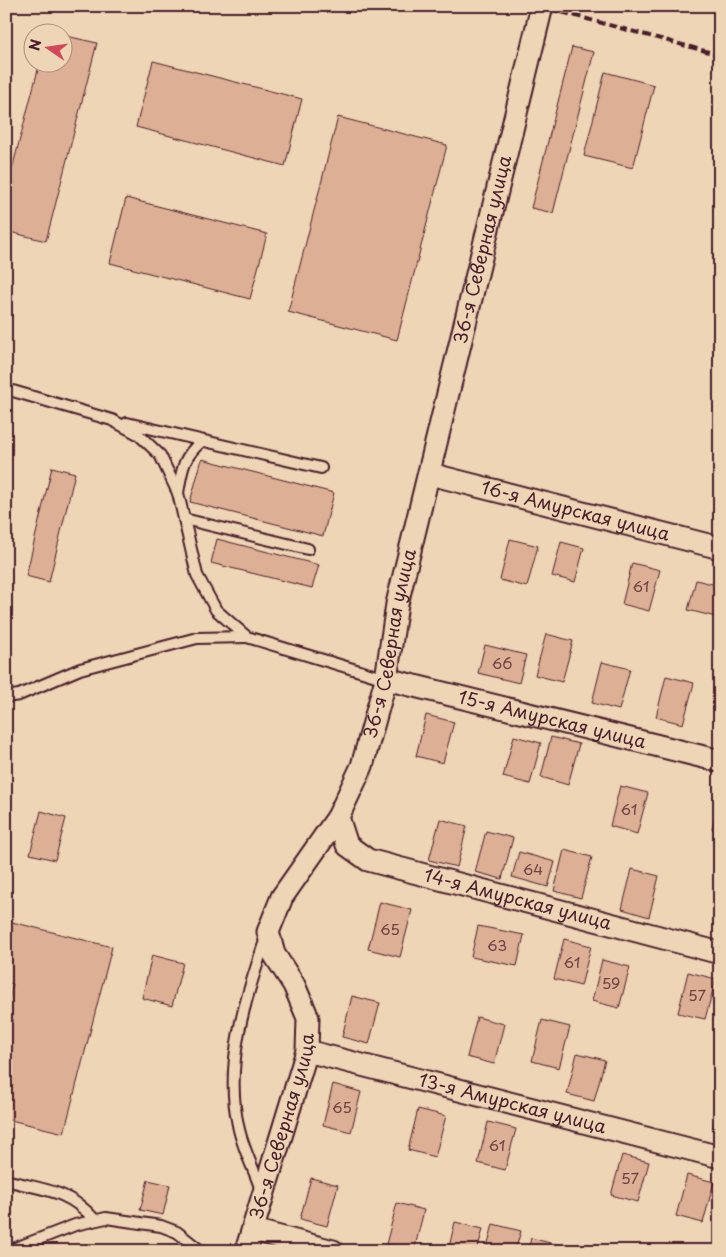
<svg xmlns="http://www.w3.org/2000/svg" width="726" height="1257" viewBox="0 0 726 1257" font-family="'Playpen Sans',sans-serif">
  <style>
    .building { fill: #ddaf94; stroke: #4a1f2b }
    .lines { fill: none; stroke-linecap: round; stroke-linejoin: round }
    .service-casing { stroke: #4a1f2b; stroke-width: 14 }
    .minor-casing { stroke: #4a1f2b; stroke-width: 25 }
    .service { stroke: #eed5b6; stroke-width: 10 }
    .minor { stroke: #eed5b6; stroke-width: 21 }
    .rail { stroke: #4a1f2b; stroke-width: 4; stroke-dasharray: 8 4; stroke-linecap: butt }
    .labels { text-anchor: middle; stroke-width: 4; stroke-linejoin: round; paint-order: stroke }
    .number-label { font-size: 15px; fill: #6f4345 }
    .street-label { font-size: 18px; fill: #4a1f2b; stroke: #eed5b6 }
  </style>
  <rect width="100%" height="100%" fill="#eed5b6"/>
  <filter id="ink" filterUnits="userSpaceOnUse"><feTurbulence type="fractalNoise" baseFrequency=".02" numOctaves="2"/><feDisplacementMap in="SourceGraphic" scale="10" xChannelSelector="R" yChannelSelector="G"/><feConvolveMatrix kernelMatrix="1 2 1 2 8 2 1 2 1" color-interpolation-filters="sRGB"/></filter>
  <g filter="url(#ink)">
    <g class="building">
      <polygon points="6,6 13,6 6,31"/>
      <polygon points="62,35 97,43 46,241 6,231 6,192 40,62 62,62"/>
      <polygon points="572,47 594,52 553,213 531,208"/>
      <polygon points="153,61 302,99 285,166 136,127"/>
      <polygon points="605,72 654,85 633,168 584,156"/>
      <polygon points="338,117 447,145 397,340 288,312"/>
      <polygon points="126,198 267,234 250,299 110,263"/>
      <polygon points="202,459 334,493 323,536 190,502"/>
      <polygon points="52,467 75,473 49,582 26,576"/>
      <polygon points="217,539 319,565 312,588 211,563"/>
      <polygon points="510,539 538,546 527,587 500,580"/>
      <polygon points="561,542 584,548 575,582 552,576"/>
      <polygon points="632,563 660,570 649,611 622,604"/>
      <polygon points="696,580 720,586 720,618 688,610"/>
      <polygon points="546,634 573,641 562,682 535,675"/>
      <polygon points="485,645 526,655 519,683 478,673"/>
      <polygon points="602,662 630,669 619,710 592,703"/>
      <polygon points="666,676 694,683 683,724 656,717"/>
      <polygon points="426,715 454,722 443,763 416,756"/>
      <polygon points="514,736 541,743 530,784 503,777"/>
      <polygon points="551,737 579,744 568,785 541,777"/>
      <polygon points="620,786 648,793 637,834 610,826"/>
      <polygon points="720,799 720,831 712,829"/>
      <polygon points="41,811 66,818 55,860 30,854"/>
      <polygon points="440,819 467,826 457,867 429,860"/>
      <polygon points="486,831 513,838 502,879 475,872"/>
      <polygon points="564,850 592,857 581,898 554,891"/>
      <polygon points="519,852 555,862 548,887 512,877"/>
      <polygon points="632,869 659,876 649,917 622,909"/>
      <polygon points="380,902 412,910 400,957 368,949"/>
      <polygon points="8,921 112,947 64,1133 6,1119 6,1010 13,984 6,982"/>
      <polygon points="478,926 524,935 517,966 471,957"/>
      <polygon points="564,939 591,946 581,986 554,979"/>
      <polygon points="152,955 183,963 172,1006 142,998"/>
      <polygon points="602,960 630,967 619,1008 592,1001"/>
      <polygon points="688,972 716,979 705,1019 678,1013"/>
      <polygon points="352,996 380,1003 369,1044 342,1037"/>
      <polygon points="477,1017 504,1024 494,1064 467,1057"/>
      <polygon points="542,1020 570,1027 559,1068 532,1061"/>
      <polygon points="577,1053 605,1060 594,1101 567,1094"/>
      <polygon points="333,1084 361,1092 351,1132 323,1125"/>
      <polygon points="720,1102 720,1132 712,1130"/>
      <polygon points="418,1109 446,1116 435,1157 408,1150"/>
      <polygon points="488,1122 516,1129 505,1170 478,1163"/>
      <polygon points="622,1155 649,1162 638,1202 611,1195"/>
      <polygon points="687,1175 714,1182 703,1223 676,1216"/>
      <polygon points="311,1178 338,1185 327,1226 300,1219"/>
      <polygon points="148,1180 170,1185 163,1215 140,1210"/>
      <polygon points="397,1203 424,1210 414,1251 386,1244"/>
      <polygon points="455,1222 483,1229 477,1251 448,1251"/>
      <polygon points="493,1224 521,1231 515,1251 486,1251"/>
      <polygon points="531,1238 558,1245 557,1251 528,1251"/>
    </g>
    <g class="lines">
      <g class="service-casing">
        <g id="service">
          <polyline points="6,389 112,420 138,434 160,455 178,493 197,575 216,610 247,637 386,679"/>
          <polyline points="127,423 321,468"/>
          <path d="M 178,493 C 182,469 183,457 202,441"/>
          <polyline points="184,519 308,549"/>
          <polyline points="6,697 19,695 80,669 197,638 247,637"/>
          <path d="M 6,1180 C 42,1190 68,1189 94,1219"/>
          <path d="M 261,1190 C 254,1169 242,1147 238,1125 C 224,1063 246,996 266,938"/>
          <polyline points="8,1251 75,1225 106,1218 161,1226 177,1232 201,1251"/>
        </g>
      </g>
      <g class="minor-casing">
        <g id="minor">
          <path id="s1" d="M 430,474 L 720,548"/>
          <path id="s2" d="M 386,679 L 720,761"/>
          <path id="s3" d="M 338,817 L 347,845 L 368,860 L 720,953"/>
          <path id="s4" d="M 307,1051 L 720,1157"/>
          <polyline points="253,1230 333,1251"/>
          <path id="s5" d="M 246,1251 L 307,1051 L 308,1018 L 294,985 L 274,954 L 268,932 L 282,897 L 338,817 L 362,766 L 386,679 L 397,604 L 542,6"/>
        </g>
      </g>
      <use href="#service" class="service"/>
      <use href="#minor" class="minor"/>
      <polyline class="rail" points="539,6 720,55"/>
    </g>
  </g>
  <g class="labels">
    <g class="number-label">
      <text x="641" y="592">61</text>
      <text x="502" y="669">66</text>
      <text x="629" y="815">61</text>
      <text x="533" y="875">64</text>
      <text x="390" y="935">65</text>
      <text x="497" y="951">63</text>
      <text x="572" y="968">61</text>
      <text x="611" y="989">59</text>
      <text x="697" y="1001">57</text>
      <text x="342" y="1113">65</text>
      <text x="497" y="1151">61</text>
      <text x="630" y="1184">57</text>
    </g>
    <g class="street-label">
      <text dy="6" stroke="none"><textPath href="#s5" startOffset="1060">36-я Северная улица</textPath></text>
      <text dy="6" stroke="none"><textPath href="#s1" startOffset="150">16-я Амурская улица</textPath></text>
      <text dy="6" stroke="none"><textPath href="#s5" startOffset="655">36-я Северная улица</textPath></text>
      <text dy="6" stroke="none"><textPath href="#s2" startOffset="171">15-я Амурская улица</textPath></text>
      <text dy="6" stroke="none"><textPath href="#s3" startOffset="210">14-я Амурская улица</textPath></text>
      <text dy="6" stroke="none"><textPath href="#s4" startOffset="212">13-я Амурская улица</textPath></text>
      <text dy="6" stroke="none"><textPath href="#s5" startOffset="130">36-я Северная улица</textPath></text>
    </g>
  </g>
  <rect width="726" height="1257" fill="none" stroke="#eed5b6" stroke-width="25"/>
  <rect x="12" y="12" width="701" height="1232" fill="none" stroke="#4a1f2b" stroke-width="2" filter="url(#ink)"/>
  <g transform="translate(48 48) rotate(283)"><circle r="24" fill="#eed5b6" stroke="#ac8c7e"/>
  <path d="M0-4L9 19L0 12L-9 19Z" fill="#d1495b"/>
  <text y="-8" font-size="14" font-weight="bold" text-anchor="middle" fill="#4a1f2b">N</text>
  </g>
</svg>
